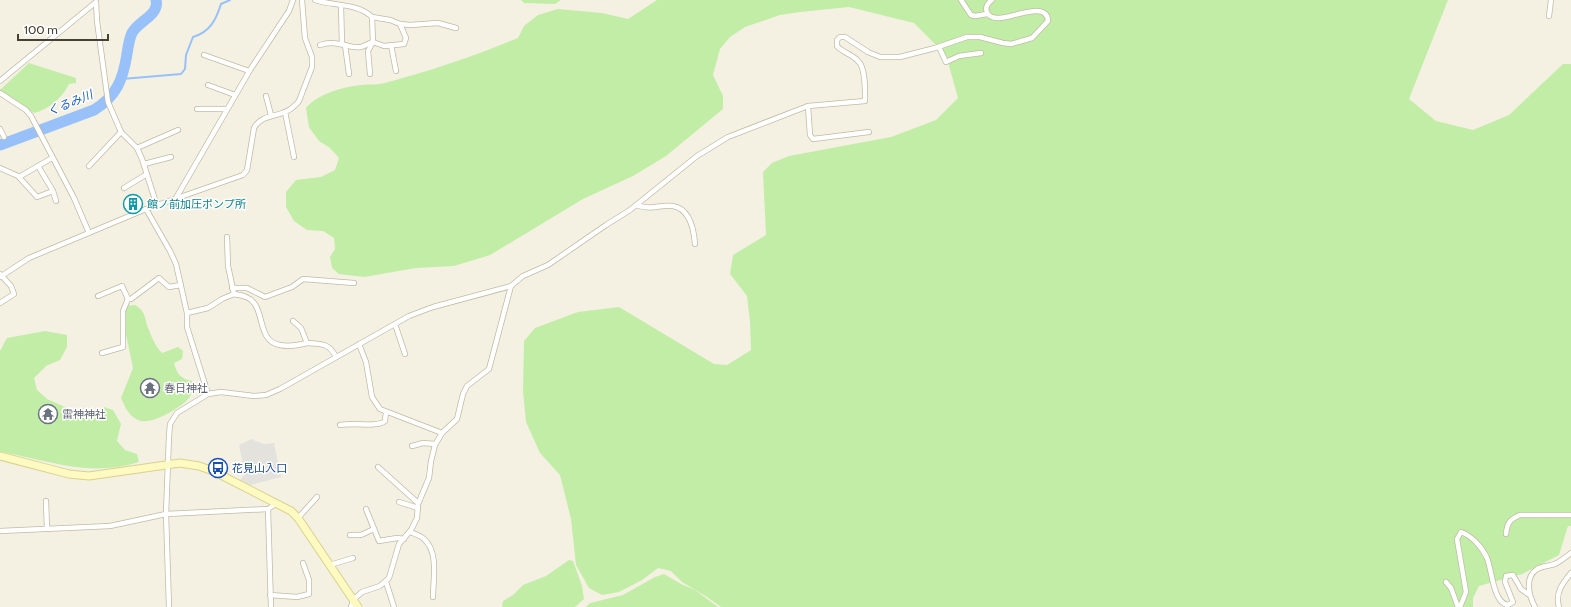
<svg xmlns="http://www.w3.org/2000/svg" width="1571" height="607" viewBox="0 0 1571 607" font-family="Cabin,'Noto Sans JP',sans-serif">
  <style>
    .green { fill: #c2eda6 }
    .parking { fill: #e3e2dc }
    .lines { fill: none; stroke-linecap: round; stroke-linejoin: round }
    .stream { stroke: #97c1f8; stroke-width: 2 }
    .river { stroke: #97c1f8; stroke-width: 11 }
    .street-casing { stroke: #c0bba4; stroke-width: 6 }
    .secondary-casing { stroke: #d9d18d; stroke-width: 9 }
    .street { stroke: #fff; stroke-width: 4.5 }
    .secondary { stroke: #fffac1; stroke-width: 7 }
    .labels { text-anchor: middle; stroke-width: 3; stroke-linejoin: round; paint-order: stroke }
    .culture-label { font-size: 11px; fill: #0d838f; stroke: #fff; text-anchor: start }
    .worship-label { font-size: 11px; fill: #5b616d; stroke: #fff; text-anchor: start }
    .transit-label { font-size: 11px; fill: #164399; stroke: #fff; text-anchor: start }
    .water-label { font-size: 12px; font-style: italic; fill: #2062bd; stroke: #fff }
  </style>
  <rect width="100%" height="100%" fill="#f4f1e3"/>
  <g class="green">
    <polygon points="521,0 561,0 555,4 524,3"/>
    <path d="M 657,0 L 1448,0 L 1409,99 L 1436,121 L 1473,130 L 1509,115 L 1563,64 L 1571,64 L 1571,526 L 1568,526 L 1559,555 L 1522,574 L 1479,586 L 1473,598 L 1473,607 L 721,607 L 707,597 L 682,582 L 671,571 L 658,568 L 642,580 L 619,592 L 602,595 L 589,588 L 576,565 L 571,519 L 560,475 L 540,453 L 526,422 L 523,391 L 524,341 L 535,328 L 578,312 L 619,307 L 714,364 L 727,365 L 751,350 L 750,321 L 747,296 L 730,274 L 733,255 L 766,235 L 763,172 L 772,163 L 789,156 L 891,137 L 936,120 L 958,98 L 946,55 L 914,23 L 849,7 L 800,12 L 780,15 L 745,27 L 730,37 L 720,49 L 713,75 L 723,96 L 723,109 L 666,156 L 633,176 L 583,199 L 490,255 L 454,266 L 416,268 L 364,277 L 339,274 L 332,268 L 330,257 L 335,249 L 334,238 L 323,231 L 307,230 L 294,221 L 286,207 L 286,192 L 296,180 L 321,177 L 335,170 L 339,158 L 330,148 L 319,141 L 309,127 L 306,108 C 318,94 342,87 361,85 C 369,84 377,85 385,83 C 430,71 475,56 518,38 L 524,26 L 538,15 L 558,9 L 602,13 L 628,19 Z"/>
    <path d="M 29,63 L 76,78 L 76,83 L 69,84 C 63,97 48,110 34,113 L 0,90 Z"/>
    <path d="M 135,305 C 147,312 144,319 149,330 C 152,338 156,347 162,353 L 178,347 L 183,351 L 182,359 L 174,363 C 177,374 181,379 192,381 L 195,385 C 193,389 191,396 188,399 C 179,409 150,426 138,420 C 128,415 125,407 121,398 L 133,368 L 123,320 L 126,306 Z"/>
    <path d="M 45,331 L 67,335 L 67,347 L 60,360 L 46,366 L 34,378 L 37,390 L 47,399 L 72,410 L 84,418 L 93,420 L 104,407 L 113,410 L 121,424 L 117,441 L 125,450 L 137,454 L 139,462 C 89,478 49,460 0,452 L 0,351 L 7,338 Z"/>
    <polygon points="569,560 573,561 582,586 584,599 575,607 502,607 503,601 513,595 523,585 546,576"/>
    <polygon points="664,574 681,584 695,590 718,607 586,607 590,603 623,595 655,577"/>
  </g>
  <polygon class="parking" points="251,439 264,444 274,443 281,477 250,485 240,480 245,474 239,445"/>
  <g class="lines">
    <path class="stream" d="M 122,79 L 181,74 L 185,69 L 186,55 L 193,37 C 210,32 216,20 221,4 L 230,0"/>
    <path class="river" d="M 0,145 L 94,110 C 117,96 123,79 127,54 C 128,47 129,39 132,33 C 138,21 160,15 156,0"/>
    <g class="street-casing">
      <g id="street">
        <path d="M 315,0 C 333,6 358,3 372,17 L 390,20 L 400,24 L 410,25 L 438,23 L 456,28"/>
        <polyline points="961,0 971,15 975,16 987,14"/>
        <polyline points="341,6 342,44"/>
        <polyline points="1549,16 1551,0"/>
        <polyline points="372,17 373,42 384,46 404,44 406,38 400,24"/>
        <path d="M 320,45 C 339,39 347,49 361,47 C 365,46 369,43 373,42"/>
        <polyline points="345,45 349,74"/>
        <polyline points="391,45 396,71"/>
        <polyline points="939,47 946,62 959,56 981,53"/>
        <polyline points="204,55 249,71"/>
        <polyline points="370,74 368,51 373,42"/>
        <polyline points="0,81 96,2 97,21 108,102 121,132 89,166"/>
        <polyline points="208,85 235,95"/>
        <polyline points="0,93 26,110 31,116 74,198 89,233"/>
        <polyline points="266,96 271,115"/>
        <polyline points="808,106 810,135 813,139 869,132"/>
        <polyline points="197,109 227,109"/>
        <polyline points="285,112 294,157"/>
        <polyline points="0,129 4,137"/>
        <polyline points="121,132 137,148 142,159 157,206"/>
        <polyline points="137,148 178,130"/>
        <polyline points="144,164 171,157"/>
        <polyline points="38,166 53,191 56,201"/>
        <polyline points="0,168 18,176 37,197 53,191"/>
        <polyline points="19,177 52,158"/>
        <polyline points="124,188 147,174"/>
        <polyline points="176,198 250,70 289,11 293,0"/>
        <path d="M 636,205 C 654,211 659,204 673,206 C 690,209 694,231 695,244"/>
        <polyline points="146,209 170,251 176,264 187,313 187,327 208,394"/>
        <polyline points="0,274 11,286 14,294 0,303"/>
        <path d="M 0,277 L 29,258 L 146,209 L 243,175 L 247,170 L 254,128 C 262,113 280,118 292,108 C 294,106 297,104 299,101 L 312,67 L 312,57 L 305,38 L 302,0"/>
        <polyline points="232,288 247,288 265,297 292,287 303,279 354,283"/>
        <path d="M 234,294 C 238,295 242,295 246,297 C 267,305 255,341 280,345 C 289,347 299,345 307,343"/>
        <polyline points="98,296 122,286 128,299 131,299 159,278 169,287 181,285"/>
        <polyline points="187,313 208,308 222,299 234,294 228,266 227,237"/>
        <path d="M 293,321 L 301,328 L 307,343 C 322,344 329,343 336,357"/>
        <polyline points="395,324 405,354"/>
        <polyline points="359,344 366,362 372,397 380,409 442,433"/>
        <polyline points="102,353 123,347 123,311 128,299"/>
        <path d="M 340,425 C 351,422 378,428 385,421 L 386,412"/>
        <polyline points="412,446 423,443 435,444"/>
        <polyline points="378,467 418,503"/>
        <polyline points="46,501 47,529"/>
        <polyline points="399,502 418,508"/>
        <polyline points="268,509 271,607"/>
        <polyline points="366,509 379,541 397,538 404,539"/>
        <polyline points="298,518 317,497"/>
        <polyline points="0,531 110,526 166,514 268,509 277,503"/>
        <path d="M 410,532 C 415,534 420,535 424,539 C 439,552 433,580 433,597"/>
        <path d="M 1506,534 C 1507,523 1510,519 1520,515 L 1571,515"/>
        <polyline points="350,535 361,535 374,529"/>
        <polyline points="330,565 353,558"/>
        <polyline points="386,582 394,607"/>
        <polyline points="1446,582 1451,588 1458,607"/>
        <polyline points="270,595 297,597 309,594 309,580 303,563"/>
        <polyline points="169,607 166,514 169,436 170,424 177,413 208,394 221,392 254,396 266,395 280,389 409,316 433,307 511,286"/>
        <path d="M 351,607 L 353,600 L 362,592 L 380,586 L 389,578 L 399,544 L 411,530 L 417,518 L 418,504 L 429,478 L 431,461 L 435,445 L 442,433 L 457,419 L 463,394 L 467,386 L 489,369 L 511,286 L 523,276 L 548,265 L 606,225 L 630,210 L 697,156 L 728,137 L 808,106 L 865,101 C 865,91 866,68 858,61 C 852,54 843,53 837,46 L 837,40 L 840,37 L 845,37 L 868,52 L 880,57 L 900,57 L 935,48 L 967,37 L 980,37 L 1003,43 L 1011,44 L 1032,38 L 1048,21 C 1047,0 1011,19 998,18 C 986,18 982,7 992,0"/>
        <path d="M 1460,607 L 1466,592 L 1457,539 L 1461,532 C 1472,536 1482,547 1487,558 C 1492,570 1493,603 1508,605 L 1513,602 L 1505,582 L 1506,576 L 1513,575 L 1521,589 L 1528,594"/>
        <path d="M 1535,607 C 1529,596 1524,578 1537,569 C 1542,566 1549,566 1555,564 C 1561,561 1566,557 1571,553"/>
        <path d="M 1559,607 C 1555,593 1562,584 1571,573"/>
      </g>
    </g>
    <g class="secondary-casing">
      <polyline id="secondary" points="0,456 69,474 89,476 180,463 199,466 213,471 291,511 298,518 358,607"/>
    </g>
    <use href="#street" class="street"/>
    <use href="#secondary" class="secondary"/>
  </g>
  <defs>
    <g id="building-ring" transform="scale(1)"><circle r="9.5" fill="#fff" stroke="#0f9aa8" stroke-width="1.5"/><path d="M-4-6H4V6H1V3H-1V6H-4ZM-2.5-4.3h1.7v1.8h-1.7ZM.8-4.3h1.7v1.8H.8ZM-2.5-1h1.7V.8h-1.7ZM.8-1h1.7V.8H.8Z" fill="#0f9aa8"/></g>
    <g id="temple-ring" transform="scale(1)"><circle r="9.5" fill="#fff" stroke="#6b7280" stroke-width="1.5"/><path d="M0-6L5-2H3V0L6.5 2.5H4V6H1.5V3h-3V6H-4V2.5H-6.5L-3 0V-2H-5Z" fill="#6b7280"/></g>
    <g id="bus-ring" transform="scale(1)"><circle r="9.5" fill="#fff" stroke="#1a4fb4" stroke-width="1.5"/><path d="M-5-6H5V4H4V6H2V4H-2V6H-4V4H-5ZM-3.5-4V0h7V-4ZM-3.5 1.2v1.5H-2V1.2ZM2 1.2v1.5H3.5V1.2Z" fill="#1a4fb4"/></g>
  </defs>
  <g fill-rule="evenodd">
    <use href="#building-ring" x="133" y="204"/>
    <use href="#temple-ring" x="150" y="388"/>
    <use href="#temple-ring" x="48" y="414"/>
    <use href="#bus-ring" x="218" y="468"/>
  </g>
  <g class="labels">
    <g class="culture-label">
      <text x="147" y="208">館ノ前加圧ポンプ所</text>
    </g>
    <g class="worship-label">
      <text x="164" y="392">春日神社</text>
      <text x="62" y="418">雷神神社</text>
    </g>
    <g class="transit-label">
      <text x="232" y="472">花見山入口</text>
    </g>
    <g class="water-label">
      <text transform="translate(70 103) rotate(-22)" y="4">くるみ川</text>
    </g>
  </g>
  <path d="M18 34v6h90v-6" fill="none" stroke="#464132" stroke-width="2"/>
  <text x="24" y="34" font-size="12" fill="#464132" stroke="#ffffff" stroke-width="3" paint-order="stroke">100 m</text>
</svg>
